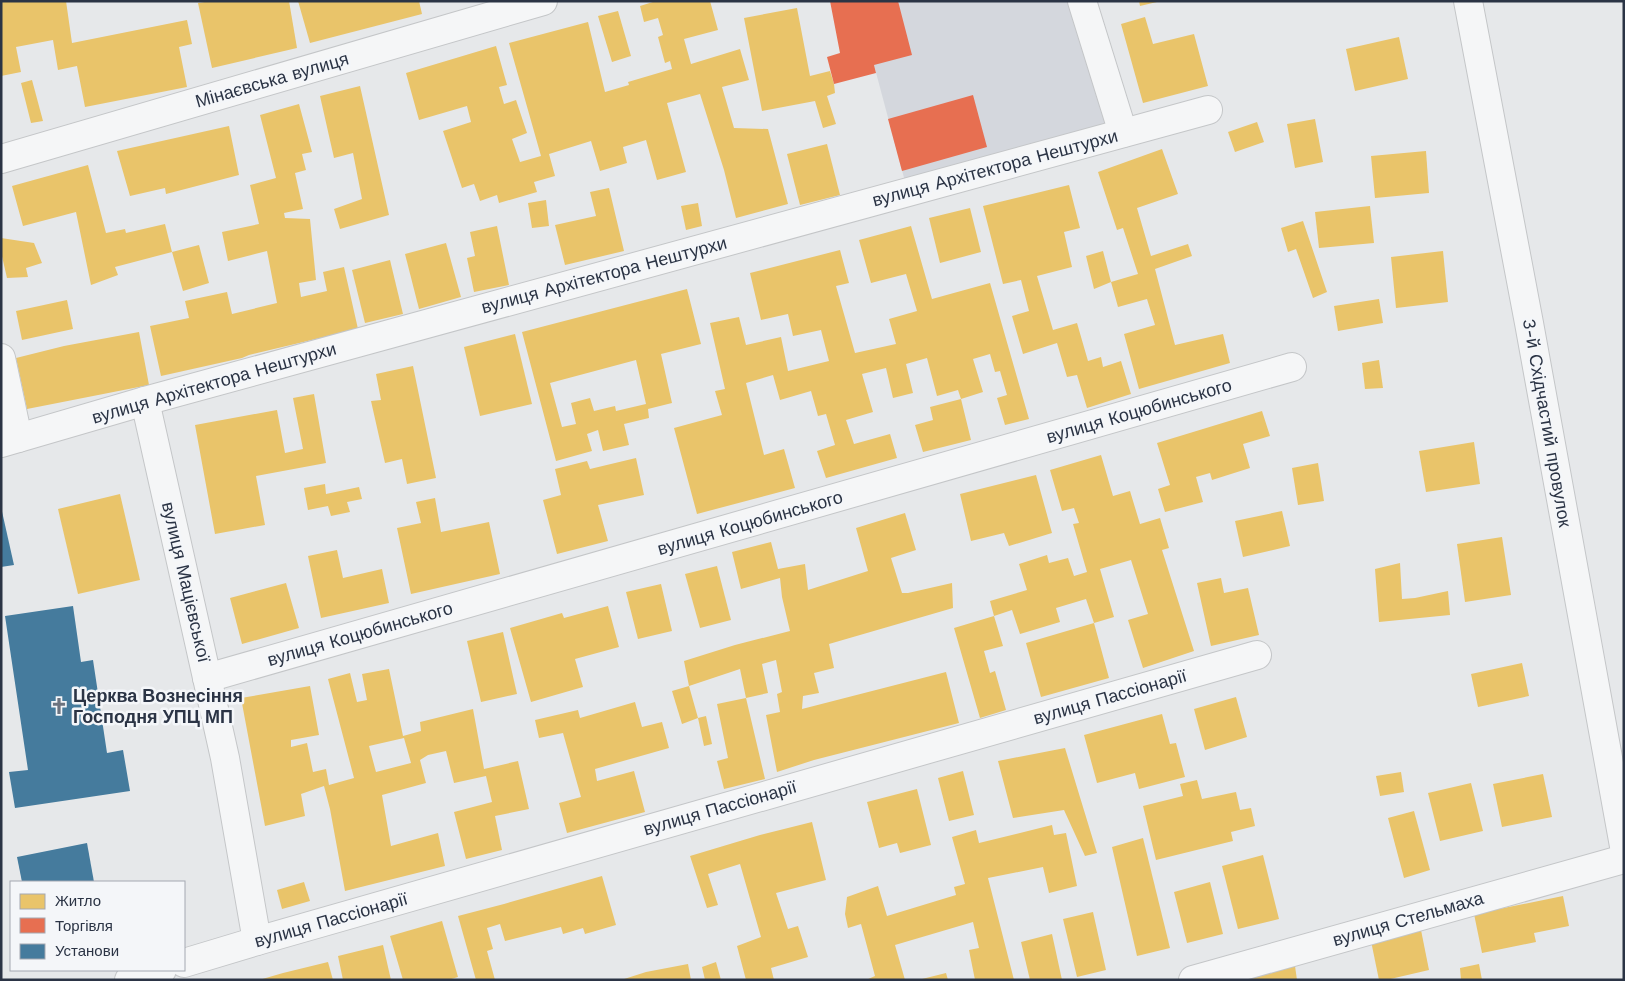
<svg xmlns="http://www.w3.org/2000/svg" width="1625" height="981" viewBox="0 0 1625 981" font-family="'Work Sans',sans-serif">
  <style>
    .built { fill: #d4d7dd }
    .homes { fill: #e9c46a; fill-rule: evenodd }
    .shops { fill: #e76f51 }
    .public { fill: #457b9d }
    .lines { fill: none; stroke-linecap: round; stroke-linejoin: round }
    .minor-casing { stroke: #c4c6c8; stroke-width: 30 }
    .minor { stroke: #f5f6f7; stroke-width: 28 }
    .labels { text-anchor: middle; stroke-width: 5; stroke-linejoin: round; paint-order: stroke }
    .street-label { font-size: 18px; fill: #2b3445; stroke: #f4f6f9 }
    .poi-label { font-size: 18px; font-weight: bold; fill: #2b3445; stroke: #f4f6f9; text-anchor: start }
  </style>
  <rect width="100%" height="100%" fill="#e6e8ea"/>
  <polygon class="built" points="863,1 1078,1 1113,133 907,189 874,65"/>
  <g class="homes">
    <polygon points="1,1 66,1 72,43 187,20 192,44 179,47 187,87 85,107 77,66 58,70 53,40 16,47 21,72 1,76"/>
    <polygon points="211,1 289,1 297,48 212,68 198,3"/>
    <polygon points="298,1 419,1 422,14 310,43"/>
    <polygon points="656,1 710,1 718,30 684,39 691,64 740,49 749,80 722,87 734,128 768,129 788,204 736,218 724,170 700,94 667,103 686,172 657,180 646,140 623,147 627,163 600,171 591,141 549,154 555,176 534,182 537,192 499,203 497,195 480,201 474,184 462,188 443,131 471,122 467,106 419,120 406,73 496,46 507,85 499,87 504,104 516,100 527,133 512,139 520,162 541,156 509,43 588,22 605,92 629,85 628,82 672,69 670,61 665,63 658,37 663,35 658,18 644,22 640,6"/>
    <polygon points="1139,1 1156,1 1157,2 1140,6"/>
    <polygon points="797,8 810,76 830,71 834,84 835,93 827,96 836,124 823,128 815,101 762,111 744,18"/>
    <polygon points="618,11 631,56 612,62 598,16"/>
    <polygon points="1145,17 1153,44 1194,34 1208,86 1143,103 1121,24"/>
    <polygon points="1399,37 1408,79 1355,91 1346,49"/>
    <polygon points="32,80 43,121 31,123 21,83"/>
    <polygon points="360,86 389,215 340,229 334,209 362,199 353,153 334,158 320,96"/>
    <polygon points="299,104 312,152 302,154 306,170 295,173 303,209 284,213 285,218 310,219 316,280 299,283 301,297 327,291 323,272 344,267 358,329 249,355 242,358 161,376 150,326 189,318 185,301 227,292 232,314 277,303 267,251 228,261 222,232 259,224 250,185 276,178 260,115"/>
    <polygon points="1315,119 1323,162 1295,168 1287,124"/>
    <polygon points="1257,122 1264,142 1235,152 1228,132"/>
    <polygon points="229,126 239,175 166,194 165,188 130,196 117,151"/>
    <polygon points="827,144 840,195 800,205 787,154"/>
    <polygon points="1162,149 1178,194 1137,208 1151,256 1188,244 1192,256 1155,269 1175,345 1223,334 1230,363 1139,389 1124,334 1155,325 1147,299 1118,307 1111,282 1094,289 1086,256 1103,251 1111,282 1138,274 1123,228 1117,230 1098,172"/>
    <polygon points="1426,151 1429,193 1375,198 1371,156"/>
    <polygon points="88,165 106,233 125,229 126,233 165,224 172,252 115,267 118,275 91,285 76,212 23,226 12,186"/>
    <polygon points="1069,185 1080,228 1064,232 1072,267 1037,276 1053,330 1077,323 1088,361 1101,357 1103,367 1121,361 1131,394 1087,408 1077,375 1067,377 1057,343 1023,354 1012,316 1029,311 1021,280 1003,284 983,206"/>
    <polygon points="609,188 624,251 565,265 555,225 596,216 590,192"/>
    <polygon points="546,200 549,226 532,228 528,203"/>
    <polygon points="698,203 702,226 686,230 681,206"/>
    <polygon points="1370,206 1374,243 1319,248 1315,212"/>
    <polygon points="970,208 981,252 940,263 929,218"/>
    <polygon points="1303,221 1327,292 1313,298 1296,249 1288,252 1281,228"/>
    <polygon points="497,226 509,285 474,292 467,258 475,256 470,232"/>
    <polygon points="911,226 932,299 990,283 1029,419 1005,425 997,398 1007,395 1000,371 995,372 990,354 973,359 983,392 961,399 958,390 937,396 927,358 906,364 913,393 893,398 886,368 862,374 873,412 846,420 854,444 890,434 897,458 826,478 817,451 835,445 826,414 818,416 811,391 780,400 773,375 746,383 764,455 784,449 795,488 697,514 674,428 722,415 715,391 725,389 710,323 739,317 746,345 781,337 788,371 829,361 821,330 793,336 788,314 761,320 750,273 840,250 849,283 836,286 855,353 896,344 889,319 917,311 906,274 871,283 859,240"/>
    <polygon points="1,238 34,243 42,263 26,268 28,277 7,278 1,252"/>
    <polygon points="446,243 461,297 419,309 405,254"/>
    <polygon points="199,245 209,283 183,291 172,252"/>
    <polygon points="1443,251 1448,302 1396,308 1391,257"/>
    <polygon points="390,260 403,314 365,323 352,270"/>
    <path d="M 687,289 L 701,344 L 661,354 L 672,403 L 648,409 L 649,418 L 624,424 L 629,445 L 603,451 L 598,430 L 587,434 L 592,451 L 556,461 L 522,332 ZM 636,360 L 646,404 L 616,411 L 615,406 L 594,411 L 590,398 L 571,403 L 576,424 L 562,427 L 550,383 Z"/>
    <polygon points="1379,299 1383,323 1338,331 1334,306"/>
    <polygon points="67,300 73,329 22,340 16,311"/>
    <polygon points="139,332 149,385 27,409 16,358 64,346"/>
    <polygon points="515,334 532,404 480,416 464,347"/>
    <polygon points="1379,360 1383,388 1365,389 1362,363"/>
    <polygon points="413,366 436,478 407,484 402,459 385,463 371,401 381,400 376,374"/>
    <polygon points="314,394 326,463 256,476 265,525 215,534 195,425 277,410 285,453 303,449 293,398"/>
    <polygon points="961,399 971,440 923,452 915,425 933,420 930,407"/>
    <polygon points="1262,411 1270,436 1243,444 1250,468 1212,480 1210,473 1196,477 1203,502 1165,512 1158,489 1170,485 1157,443"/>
    <polygon points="1474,442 1480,484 1426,492 1419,451"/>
    <polygon points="1101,455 1113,496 1130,491 1140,524 1160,518 1169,548 1162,550 1194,651 1143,668 1128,620 1148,614 1131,560 1100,569 1114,617 1094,623 1086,599 1056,608 1060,622 1020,634 1012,610 994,616 990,601 1027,590 1019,564 1047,555 1049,563 1068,558 1074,576 1087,572 1073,524 1079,523 1074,508 1062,511 1050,470"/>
    <polygon points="636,458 644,495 598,505 608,541 557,554 543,500 561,495 555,469 587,461 590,469"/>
    <polygon points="1318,463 1324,501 1298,505 1292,468"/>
    <polygon points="1036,475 1052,533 1009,546 1004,533 971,541 960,494"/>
    <polygon points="325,484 326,494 359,487 362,499 347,502 350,512 331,516 328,506 308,510 304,488"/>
    <polygon points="120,494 140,580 78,594 58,509"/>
    <polygon points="435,498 441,532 489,522 500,574 411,594 397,528 421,523 416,502"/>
    <polygon points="1282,511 1290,546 1243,557 1235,521"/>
    <polygon points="905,513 916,550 891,558 902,593 908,593 952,583 953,608 829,644 834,668 814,673 819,693 803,696 802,709 946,672 959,723 814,760 777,772 766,715 780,712 777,694 782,692 776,660 762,664 768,693 746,698 740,669 689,686 684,661 735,645 790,631 782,597 780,578 741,589 732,552 771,542 778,569 805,564 808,590 868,571 856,528"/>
    <polygon points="1502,537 1511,595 1465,602 1457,544"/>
    <polygon points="337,550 343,578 382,569 389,603 321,618 308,556"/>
    <polygon points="1400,563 1402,599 1415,598 1448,591 1450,615 1379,622 1375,569"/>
    <polygon points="717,566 731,620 700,628 685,574"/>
    <polygon points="1221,578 1224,593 1248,588 1259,635 1211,646 1197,583"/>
    <polygon points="286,583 299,628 242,644 230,598"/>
    <polygon points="661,584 672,631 638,639 626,592"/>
    <polygon points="608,606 619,647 575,659 583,687 531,702 510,628 562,613 564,618"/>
    <polygon points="994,616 1003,646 984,651 990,673 995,671 1006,710 980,718 954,628"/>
    <polygon points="1094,623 1109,678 1041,697 1026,643"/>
    <polygon points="503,632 517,694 481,702 467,641"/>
    <polygon points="1522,663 1529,696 1478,707 1471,674"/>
    <path d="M 389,669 L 403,736 L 421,731 L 420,722 L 473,709 L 484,769 L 518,761 L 529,809 L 495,816 L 502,850 L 466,859 L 454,812 L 492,802 L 486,776 L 454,783 L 446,751 L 428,755 L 420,760 L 426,783 L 382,795 L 391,846 L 438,833 L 445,866 L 345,891 L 330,809 L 324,786 L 301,794 L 305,816 L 265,826 L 241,698 L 310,686 L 319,735 L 291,740 L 291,747 L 307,743 L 313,772 L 326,769 L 329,785 L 354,778 L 328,679 L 350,673 L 357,702 L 367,700 L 362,674 ZM 404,738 L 411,763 L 376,772 L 369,746 Z"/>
    <polygon points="689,686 698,718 682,724 672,691"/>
    <polygon points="1236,697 1247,737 1205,750 1194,709"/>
    <polygon points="746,698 765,779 724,789 717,761 728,758 717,704"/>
    <polygon points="635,702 642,727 662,722 669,748 595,769 597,781 634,771 645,812 567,833 559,803 581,797 563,733 539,738 535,720 578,710 580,718"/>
    <polygon points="1162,714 1170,744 1176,743 1185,777 1139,789 1135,773 1097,783 1084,735"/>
    <polygon points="706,716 712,744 704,746 698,718"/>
    <polygon points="1065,748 1097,853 1085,856 1064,810 1013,818 998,761"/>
    <polygon points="963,771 974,815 949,821 938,778"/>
    <polygon points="1401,772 1404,792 1380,796 1376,776"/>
    <polygon points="1543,774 1552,817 1502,827 1493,784"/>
    <polygon points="1197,780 1202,799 1236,792 1240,810 1251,808 1255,826 1231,832 1233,841 1156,860 1143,806 1183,796 1180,784"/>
    <polygon points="1471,783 1483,831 1440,841 1428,793"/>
    <polygon points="917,789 931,845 900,853 897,843 879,848 867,802"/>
    <polygon points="1414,811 1430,870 1404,878 1388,818"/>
    <polygon points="812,822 826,880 776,893 788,929 798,926 808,957 771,968 774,980 746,980 737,946 761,937 740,864 708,874 718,905 707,908 690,856 760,835"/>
    <polygon points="1052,825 1054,835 1066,833 1077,886 1049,893 1043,867 988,878 1014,980 975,980 969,950 979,948 973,922 895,945 905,980 866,980 875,976 861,924 848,928 845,914 847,897 878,886 887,916 956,895 954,887 965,884 952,837 976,830 979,843"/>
    <polygon points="1143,838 1170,948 1137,956 1112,847"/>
    <polygon points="1263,855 1279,919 1238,929 1222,866"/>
    <polygon points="602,876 616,925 585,934 583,928 563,934 561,927 505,941 500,924 487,928 493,949 487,951 495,980 476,980 458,916 504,904"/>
    <polygon points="304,882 310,901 282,909 277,890"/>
    <polygon points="1210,882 1223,934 1187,943 1174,892"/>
    <polygon points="1563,896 1569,926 1534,933 1536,942 1482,953 1474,914"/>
    <polygon points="1093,912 1106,970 1077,977 1063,919"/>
    <polygon points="442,921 458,977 448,980 403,980 390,936"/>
    <polygon points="1421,930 1429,970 1386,980 1379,980 1371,941"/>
    <polygon points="1052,934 1062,980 1030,980 1021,942"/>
    <polygon points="383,945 391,980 343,980 338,956"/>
    <polygon points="328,962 333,980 259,980 283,973"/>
    <polygon points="716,962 721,980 705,980 702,967"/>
    <polygon points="688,964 691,980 621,980 646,972"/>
    <polygon points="1479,964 1482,980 1461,980 1460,968"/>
    <polygon points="1295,966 1297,980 1248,980 1247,976"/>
    <polygon points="946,973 948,980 922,980 922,979"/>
  </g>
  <g class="shops">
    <polygon points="830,1 898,1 912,55 874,65 876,73 834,84 827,57 840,53"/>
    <polygon points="973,95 987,147 902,171 888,119"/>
  </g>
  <g class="public">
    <polygon points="1,507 14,565 1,567"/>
    <polygon points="73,606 81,662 93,660 107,753 123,750 130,791 15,808 9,772 28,770 5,616"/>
    <polygon points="87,843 94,882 22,882 17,857"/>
  </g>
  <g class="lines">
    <g class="minor-casing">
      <g id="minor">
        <polyline points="1082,1 1123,133"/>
        <polyline points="1468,1 1529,323 1624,846"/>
        <polyline points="1,159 543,1"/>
        <polyline points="1,358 18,438"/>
        <polyline points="145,401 225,758 257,941"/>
        <polyline points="1,443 145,401 1208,110"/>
        <polyline points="207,678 1292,367"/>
        <polyline points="184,963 257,941 1257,655"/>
        <polyline points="129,980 162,970"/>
        <polyline points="1193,980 1624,859"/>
      </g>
    </g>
    <use href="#minor" class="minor"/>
  </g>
  <defs>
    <g id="church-bare" transform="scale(1.35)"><path d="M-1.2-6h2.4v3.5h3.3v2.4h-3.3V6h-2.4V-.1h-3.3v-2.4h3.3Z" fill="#6c737f" stroke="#f4f6f9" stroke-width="2.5" paint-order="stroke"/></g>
  </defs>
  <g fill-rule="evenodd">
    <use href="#church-bare" x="59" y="706"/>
  </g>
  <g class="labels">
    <g class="street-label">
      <text transform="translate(272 80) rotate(-16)" y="6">Мінаєвська вулиця</text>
      <text transform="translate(995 168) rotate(-15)" y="6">вулиця Архітектора Нештурхи</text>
      <text transform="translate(604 275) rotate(-15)" y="6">вулиця Архітектора Нештурхи</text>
      <text transform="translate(214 383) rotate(-16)" y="6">вулиця Архітектора Нештурхи</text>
      <text transform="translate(1139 411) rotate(-16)" y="6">вулиця Коцюбинського</text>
      <text transform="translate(1547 423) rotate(80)" y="6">3-й Східчастий провулок</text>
      <text transform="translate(750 523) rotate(-16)" y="6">вулиця Коцюбинського</text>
      <text transform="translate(186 582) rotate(77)" y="6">вулиця Мацієвської</text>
      <text transform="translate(360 634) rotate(-16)" y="6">вулиця Коцюбинського</text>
      <text transform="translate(1110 697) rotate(-16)" y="6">вулиця Пассіонарії</text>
      <text transform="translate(720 808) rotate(-16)" y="6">вулиця Пассіонарії</text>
      <text transform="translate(1408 919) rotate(-16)" y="6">вулиця Стельмаха</text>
      <text transform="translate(331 920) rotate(-16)" y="6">вулиця Пассіонарії</text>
    </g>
    <g class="poi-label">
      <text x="73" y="702">Церква Вознесіння<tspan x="73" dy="21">Господня УПЦ МП</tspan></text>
    </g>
  </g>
  <rect width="1625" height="981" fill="none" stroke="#2b3445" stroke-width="5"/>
  <rect x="10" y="881" width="175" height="90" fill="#f4f6f9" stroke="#a4a8b1"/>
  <rect x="20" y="894" width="25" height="15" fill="#e9c46a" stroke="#a4a8b1"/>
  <text x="55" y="906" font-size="15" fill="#2b3445">Житло</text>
  <rect x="20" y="918" width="25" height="15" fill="#e76f51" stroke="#a4a8b1"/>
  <text x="55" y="931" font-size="15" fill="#2b3445">Торгівля</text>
  <rect x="20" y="944" width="25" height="15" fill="#457b9d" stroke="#a4a8b1"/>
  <text x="55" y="956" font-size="15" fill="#2b3445">Установи</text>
</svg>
